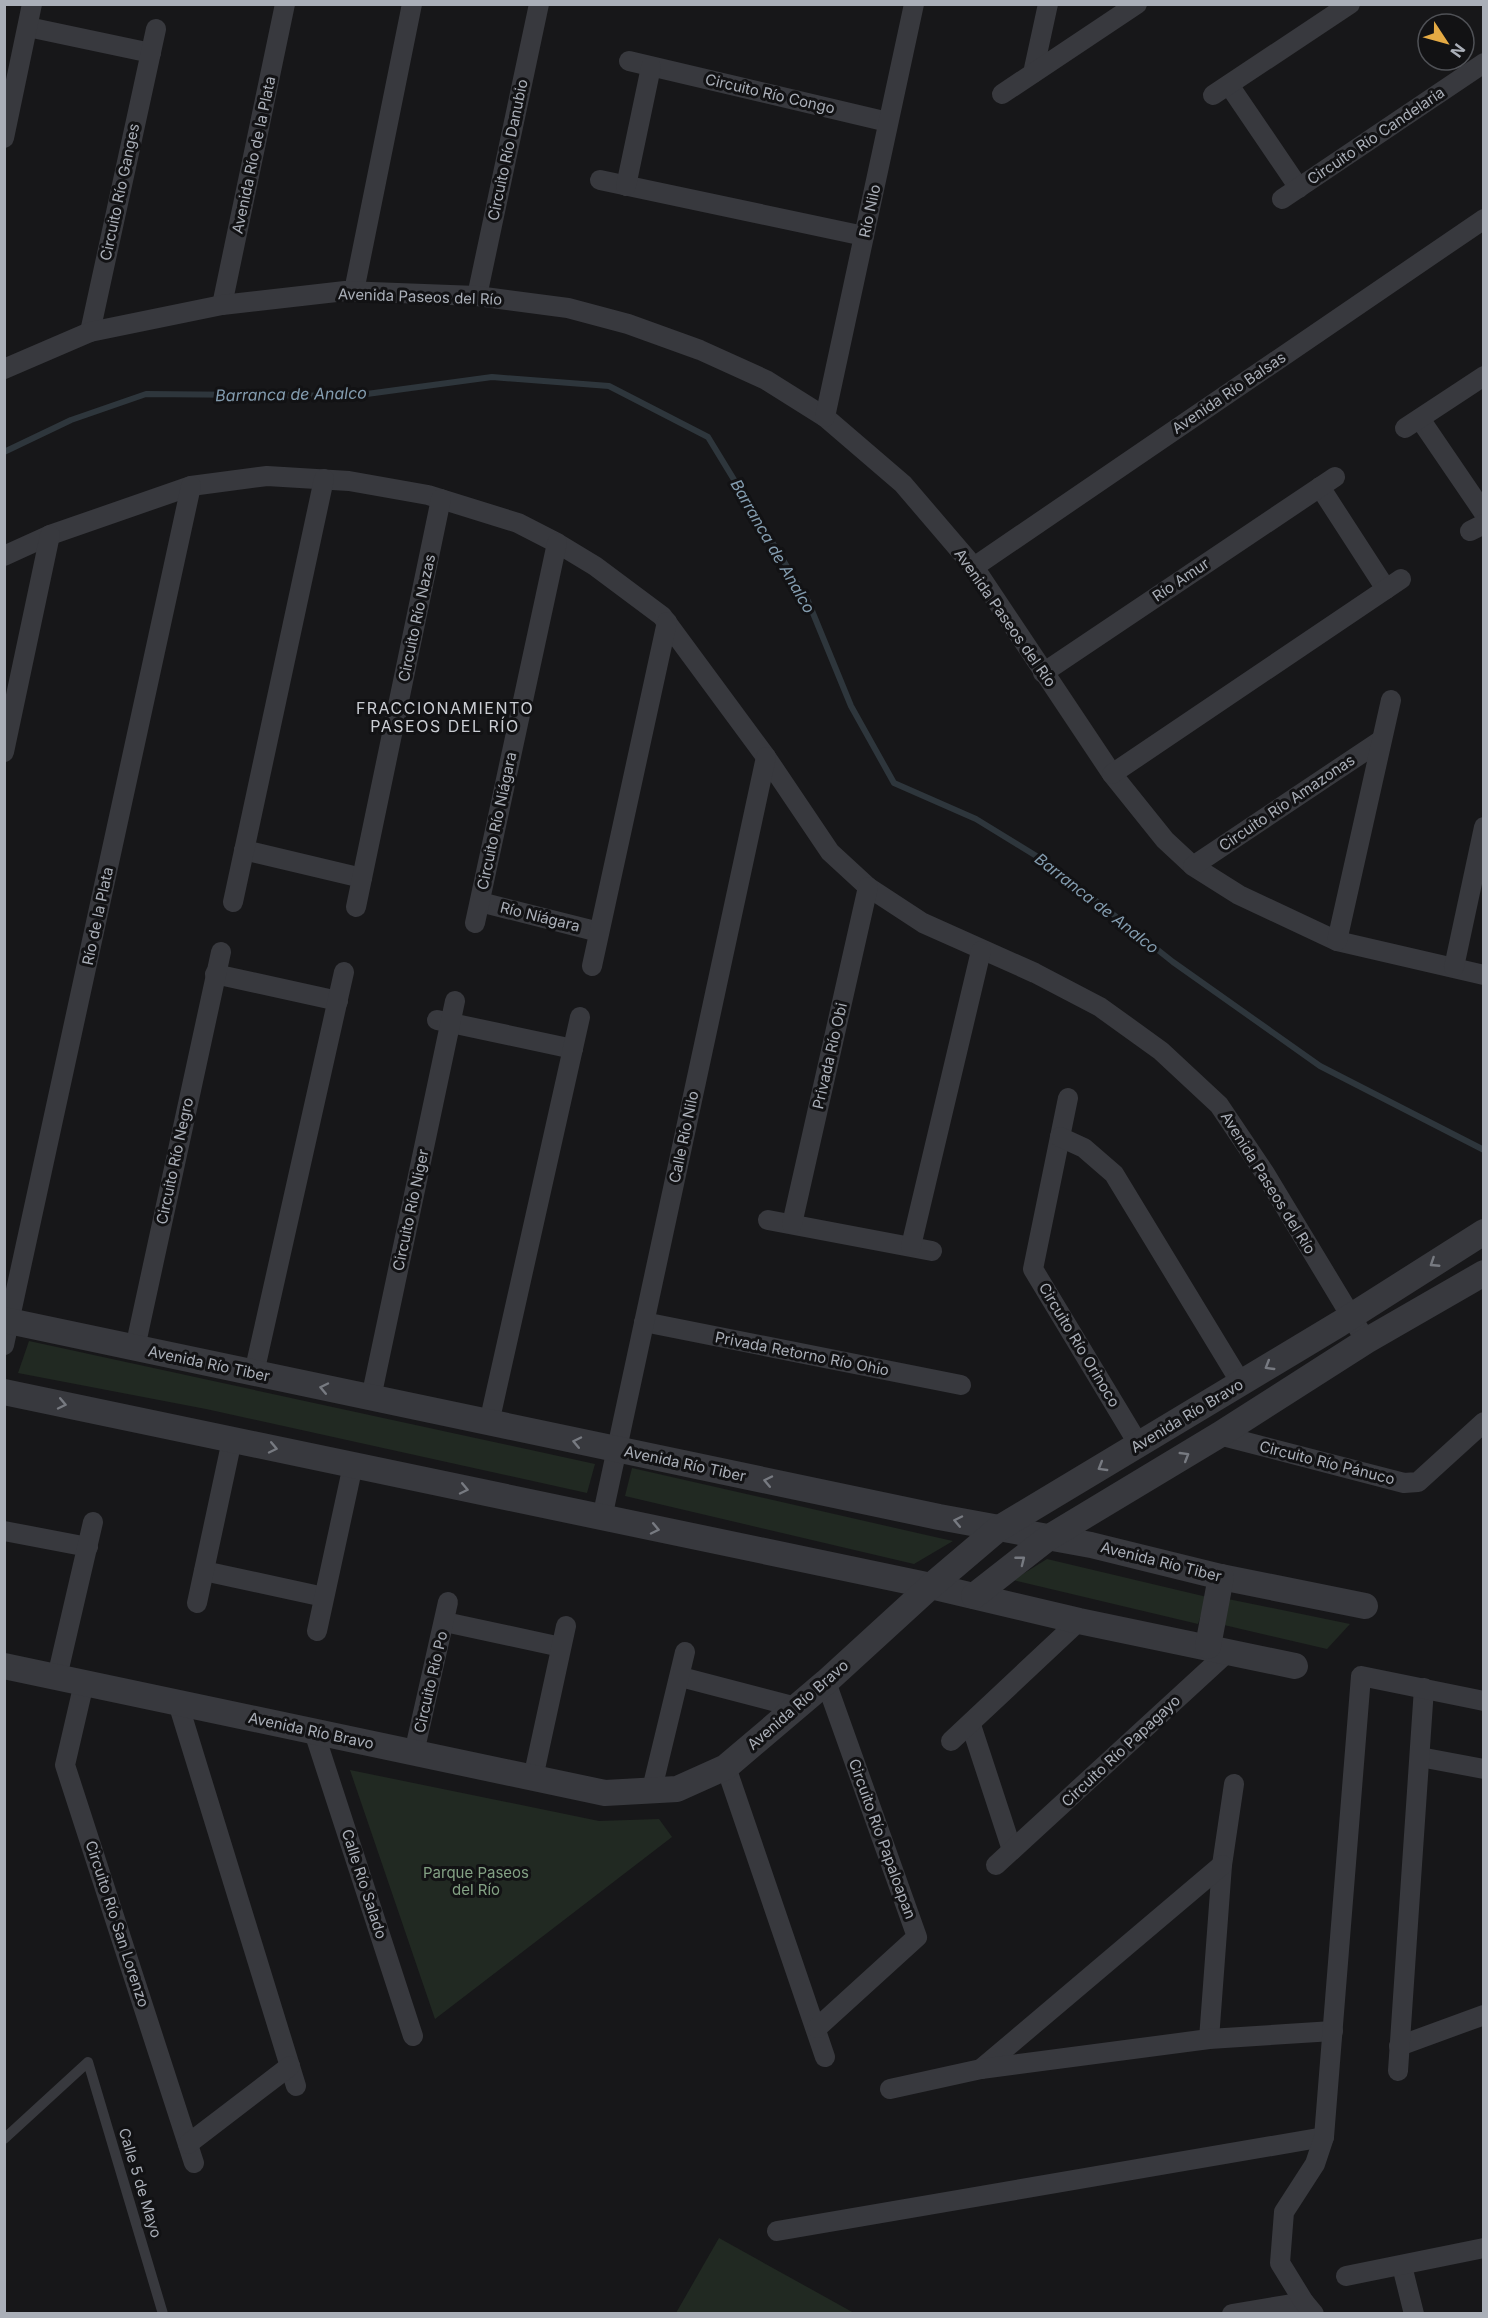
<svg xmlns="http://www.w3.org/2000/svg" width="1488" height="2318" viewBox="0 0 1488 2318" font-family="Inter,sans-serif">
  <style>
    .green { fill: #212922 }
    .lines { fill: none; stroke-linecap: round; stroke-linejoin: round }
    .stream { stroke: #2e363c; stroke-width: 6 }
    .service { stroke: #38393e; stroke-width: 10 }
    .minor { stroke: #38393e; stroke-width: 20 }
    .tertiary { stroke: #38393e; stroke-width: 26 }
    .oneway { stroke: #777a81 }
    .labels { text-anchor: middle; stroke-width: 6; stroke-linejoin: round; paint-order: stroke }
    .street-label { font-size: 15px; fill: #aaafb8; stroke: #121214 }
    .park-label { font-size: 15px; fill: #83a184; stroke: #121214 }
    .water-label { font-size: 16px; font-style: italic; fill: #849db0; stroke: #121214 }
    .neighbourhood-label { font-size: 16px; letter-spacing: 1.5px; fill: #cbced4; stroke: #121214 }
  </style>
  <rect width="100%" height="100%" fill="#171719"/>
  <g class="green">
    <polygon points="29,1341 595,1464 587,1493 206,1409 18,1373"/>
    <polygon points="632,1468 935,1537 953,1541 914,1564 625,1496"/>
    <polygon points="1047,1559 1207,1597 1198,1624 1013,1580"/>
    <polygon points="1228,1599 1350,1624 1327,1649 1224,1625"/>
    <polygon points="350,1770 599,1821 659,1819 672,1837 435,2019"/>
    <polygon points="719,2238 854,2313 676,2313"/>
  </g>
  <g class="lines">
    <polyline class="stream" points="4,452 71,420 146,394 352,396 492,377 609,386 708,437 808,601 851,706 894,783 976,819 1051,865 1173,962 1320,1066 1484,1150"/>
    <polyline class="service" points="4,2139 88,2062 163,2314"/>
    <g class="minor">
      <polyline points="28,27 151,53"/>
      <polyline points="629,61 888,122"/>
      <polyline points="1033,73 1048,4"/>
      <polyline points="1229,85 1299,188"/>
      <polyline points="1002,94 1137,4"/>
      <polyline points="1213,95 1350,4"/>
      <polyline points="4,138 32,4"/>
      <polyline points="600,180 864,236"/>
      <polyline points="626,186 651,67"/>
      <polyline points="1282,199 1484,63"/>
      <polyline points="354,291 412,4"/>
      <polyline points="477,296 539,4"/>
      <polyline points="222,305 285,4"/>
      <polyline points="90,332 156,29"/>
      <polyline points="4,369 90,332 222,305 345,291 477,296 568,308 628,324 700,350 766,380 825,417 903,484 974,567 1112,774 1165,840 1193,866 1239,895 1337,941 1484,975"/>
      <polyline points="825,417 914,4"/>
      <polyline points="1420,419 1484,513"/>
      <polyline points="1405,428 1484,376"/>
      <polyline points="1320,487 1386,589"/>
      <polyline points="1470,531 1484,524"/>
      <polyline points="4,556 50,535 191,486 267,476 349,481 428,495 518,523 557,543 595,566 662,616 766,757 830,852 868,887 923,923 1035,973 1100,1007 1161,1051 1219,1105 1264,1172 1366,1341"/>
      <polyline points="974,567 1484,219"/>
      <polyline points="1043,673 1335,477"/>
      <polyline points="4,752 50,535"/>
      <polyline points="1112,774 1401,579"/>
      <polyline points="244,850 362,878"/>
      <polyline points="1193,866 1380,741"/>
      <polyline points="233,902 324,479"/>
      <polyline points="480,902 599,932"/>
      <polyline points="356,907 441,499"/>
      <polyline points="475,923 557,543"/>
      <polyline points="1337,941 1391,700"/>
      <polyline points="592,966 667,622"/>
      <polyline points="1454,967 1484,827"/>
      <polyline points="215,974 338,1001"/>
      <polyline points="437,1020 573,1049"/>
      <polyline points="1068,1098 1033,1269 1139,1445"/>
      <polyline points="1060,1137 1084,1148 1114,1174 1241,1383"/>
      <polyline points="768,1220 932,1251"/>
      <polyline points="792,1224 868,887"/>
      <polyline points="911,1246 981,951"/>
      <polyline points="644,1322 961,1385"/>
      <polyline points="4,1345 191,486"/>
      <polyline points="135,1348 221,952"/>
      <polyline points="254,1373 344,972"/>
      <polyline points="371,1398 455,1001"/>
      <polyline points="489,1423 580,1017"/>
      <polyline points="1219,1435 1404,1483 1418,1482 1484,1422"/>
      <polyline points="602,1518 766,757"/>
      <polyline points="4,1531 88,1547"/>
      <polyline points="204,1571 324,1597"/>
      <polyline points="197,1603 232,1440"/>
      <polyline points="445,1622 561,1647"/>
      <polyline points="317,1631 353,1465"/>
      <polyline points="57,1677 93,1522"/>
      <polyline points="681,1677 796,1707"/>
      <polyline points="84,1683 65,1765 194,2163"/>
      <polyline points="178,1703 296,2086"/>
      <polyline points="971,1725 1012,1850"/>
      <polyline points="314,1732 413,2036"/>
      <polyline points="951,1741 1079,1621"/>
      <polyline points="414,1753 448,1602"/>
      <polyline points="1420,1757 1484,1769"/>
      <polyline points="726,1767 825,2057"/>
      <polyline points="533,1778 566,1626"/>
      <polyline points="651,1793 685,1652"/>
      <polyline points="996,1865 1229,1651"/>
      <polyline points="817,2028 917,1937 826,1682"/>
      <polyline points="1209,2039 1222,1865 1234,1784"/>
      <polyline points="1399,2046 1484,2015"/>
      <polyline points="981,2069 1222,1865"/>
      <polyline points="1398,2071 1424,1688"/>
      <polyline points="890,2089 981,2069 1209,2039 1333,2031"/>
      <polyline points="188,2144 290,2066"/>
      <polyline points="777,2231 1324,2137"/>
      <polyline points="1402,2266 1414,2314"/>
      <polyline points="1346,2276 1484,2248"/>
      <polyline points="1232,2314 1304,2302"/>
      <polyline points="1314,2314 1304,2302 1280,2263 1284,2212 1315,2164 1324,2137 1361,1676 1484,1701"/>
    </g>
    <g class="tertiary">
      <polyline points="4,1320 939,1517 1091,1545 1221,1577 1365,1606"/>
      <polyline points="4,1392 931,1586 1079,1621 1295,1666"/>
      <polyline points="974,1596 1048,1538 1219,1435 1366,1341 1484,1273"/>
      <polyline points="1208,1646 1221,1577"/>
      <polyline points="4,1666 605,1793 677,1789 726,1767 826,1682 931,1586 998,1529 1339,1324 1484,1232"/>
    </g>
  </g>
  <defs><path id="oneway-chevron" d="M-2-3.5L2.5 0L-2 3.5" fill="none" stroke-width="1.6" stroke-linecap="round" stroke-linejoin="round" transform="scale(1.5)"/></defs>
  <g class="oneway">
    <use href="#oneway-chevron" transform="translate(1434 1263) rotate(147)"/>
    <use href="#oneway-chevron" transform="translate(1269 1366) rotate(149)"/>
    <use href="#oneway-chevron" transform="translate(324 1388) rotate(-168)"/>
    <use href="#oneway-chevron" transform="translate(62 1404) rotate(12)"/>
    <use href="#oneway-chevron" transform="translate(577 1442) rotate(-168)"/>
    <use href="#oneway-chevron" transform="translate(273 1448) rotate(12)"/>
    <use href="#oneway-chevron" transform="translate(1185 1456) rotate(-31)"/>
    <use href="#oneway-chevron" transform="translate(1102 1467) rotate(149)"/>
    <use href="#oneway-chevron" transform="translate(768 1481) rotate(-168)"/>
    <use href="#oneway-chevron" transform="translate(464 1489) rotate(12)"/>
    <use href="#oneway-chevron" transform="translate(958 1521) rotate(-168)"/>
    <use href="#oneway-chevron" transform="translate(655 1529) rotate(12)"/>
    <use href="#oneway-chevron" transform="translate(1021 1560) rotate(-38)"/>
  </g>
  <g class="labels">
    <g class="street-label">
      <text transform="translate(770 94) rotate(13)" y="5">Circuito Río Congo</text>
      <text transform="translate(1376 136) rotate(-34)" y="5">Circuito Río Candelaria</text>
      <text transform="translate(508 150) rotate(-78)" y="5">Circuito Río Danubio</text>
      <text transform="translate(254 155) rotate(-78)" y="5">Avenida Río de la Plata</text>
      <text transform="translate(120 192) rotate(-78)" y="5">Circuito Río Ganges</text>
      <text transform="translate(870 211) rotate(-78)" y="5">Río Nilo</text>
      <text transform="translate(420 297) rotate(2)" y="5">Avenida Paseos del Río</text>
      <text transform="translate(1229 393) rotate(-34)" y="5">Avenida Río Balsas</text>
      <text transform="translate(1181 580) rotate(-34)" y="5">Río Amur</text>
      <text transform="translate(417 618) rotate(-78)" y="5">Circuito Río Nazas</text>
      <text transform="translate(1005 618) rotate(55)" y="5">Avenida Paseos del Río</text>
      <text transform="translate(1287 803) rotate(-34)" y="5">Circuito Río Amazonas</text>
      <text transform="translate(497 821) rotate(-78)" y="5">Circuito Río Niágara</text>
      <text transform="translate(98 916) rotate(-78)" y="5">Río de la Plata</text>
      <text transform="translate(540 917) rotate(14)" y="5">Río Niágara</text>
      <text transform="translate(830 1056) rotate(-77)" y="5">Privada Río Obi</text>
      <text transform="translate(684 1137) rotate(-78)" y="5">Calle Río Nilo</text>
      <text transform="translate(175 1161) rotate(-78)" y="5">Circuito Río Negro</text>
      <text transform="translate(1268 1183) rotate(58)" y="5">Avenida Paseos del Río</text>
      <text transform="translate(411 1210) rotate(-78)" y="5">Circuito Río Niger</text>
      <text transform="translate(1079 1345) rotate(59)" y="5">Circuito Río Orinoco</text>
      <text transform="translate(802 1354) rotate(11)" y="5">Privada Retorno Río Ohio</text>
      <text transform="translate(209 1364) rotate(12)" y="5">Avenida Río Tiber</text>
      <text transform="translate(1187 1416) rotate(-31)" y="5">Avenida Río Bravo</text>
      <text transform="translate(1327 1463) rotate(14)" y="5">Circuito Río Pánuco</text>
      <text transform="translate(685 1464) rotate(12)" y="5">Avenida Río Tiber</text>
      <text transform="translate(1161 1562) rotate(14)" y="5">Avenida Río Tiber</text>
      <text transform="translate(431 1682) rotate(-77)" y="5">Circuito Río Po</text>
      <text transform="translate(798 1705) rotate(-41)" y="5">Avenida Río Bravo</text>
      <text transform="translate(311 1731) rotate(12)" y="5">Avenida Río Bravo</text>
      <text transform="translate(1121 1751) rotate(-43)" y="5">Circuito Río Papagayo</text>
      <text transform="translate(882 1839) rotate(70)" y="5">Circuito Río Papaloapan</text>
      <text transform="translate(364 1884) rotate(72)" y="5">Calle Río Salado</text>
      <text transform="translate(117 1924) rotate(72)" y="5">Circuito Río San Lorenzo</text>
      <text transform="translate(140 2183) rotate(73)" y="5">Calle 5 de Mayo</text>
    </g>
    <g class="park-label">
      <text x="476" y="1878">Parque Paseos<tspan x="476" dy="17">del Río</tspan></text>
    </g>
    <g class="water-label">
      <text transform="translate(291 394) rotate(-1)" y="6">Barranca de Analco</text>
      <text transform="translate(773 546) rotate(60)" y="6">Barranca de Analco</text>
      <text transform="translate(1097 903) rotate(38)" y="6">Barranca de Analco</text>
    </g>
    <g class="neighbourhood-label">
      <text x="445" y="714">FRACCIONAMIENTO<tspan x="445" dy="18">PASEOS DEL RÍO</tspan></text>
    </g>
  </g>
  <rect width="1488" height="2318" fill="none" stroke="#aaafb8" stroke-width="12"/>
  <g transform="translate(1446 42) rotate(126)"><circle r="28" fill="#121214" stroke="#4f5156" stroke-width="1.5"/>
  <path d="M0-4.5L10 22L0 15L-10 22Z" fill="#e4aa44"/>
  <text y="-9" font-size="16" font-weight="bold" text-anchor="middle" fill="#aaafb8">N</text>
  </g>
</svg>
